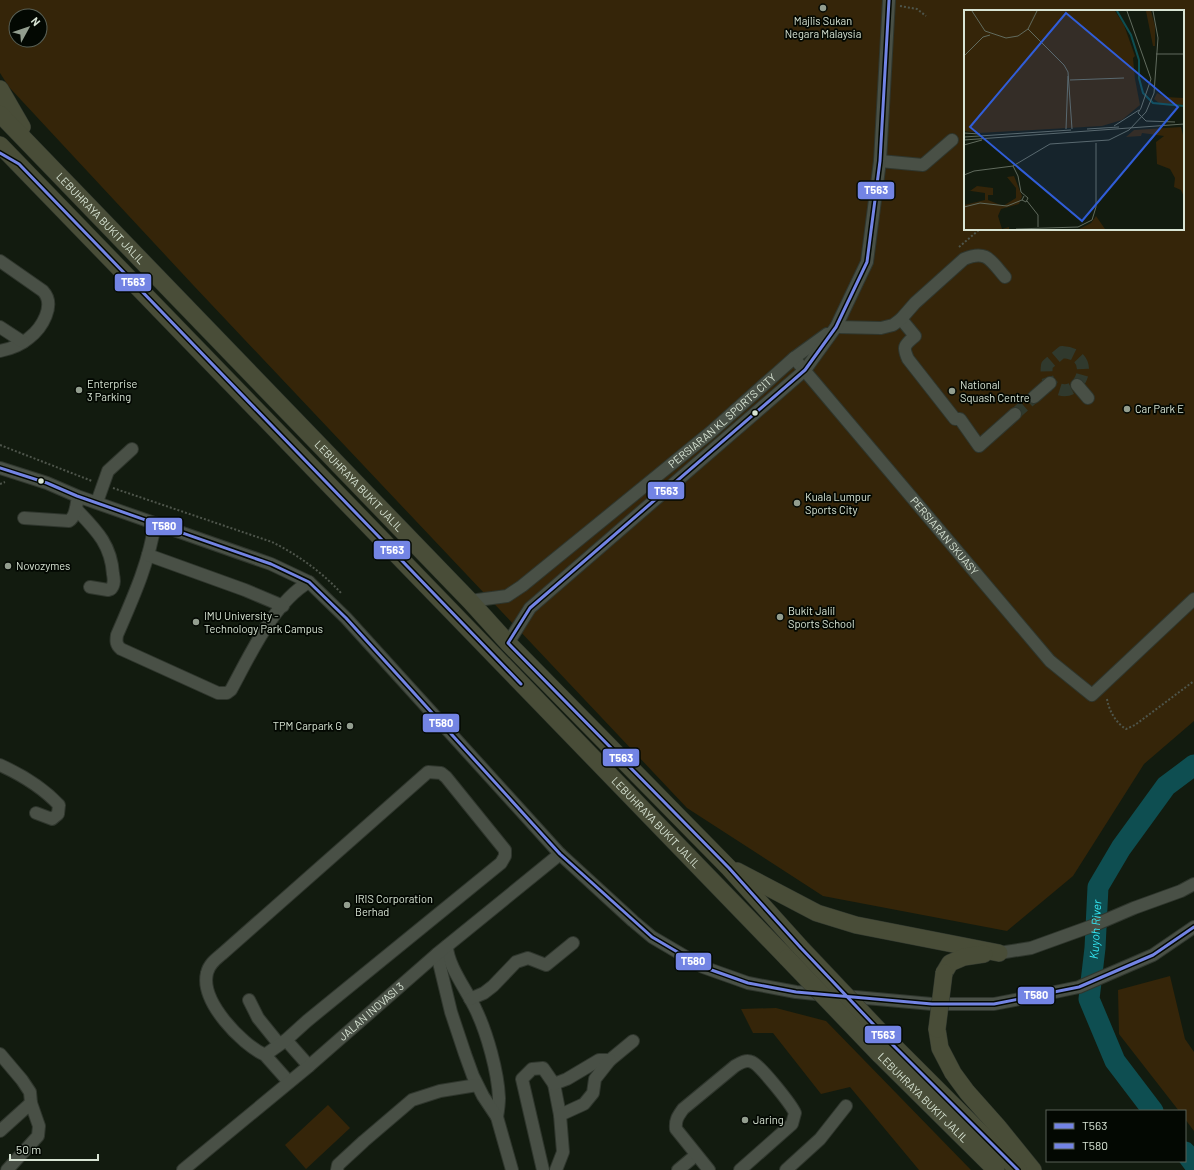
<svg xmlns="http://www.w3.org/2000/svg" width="1194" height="1170" viewBox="0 0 1194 1170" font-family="Barlow,sans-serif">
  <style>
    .green { fill: #352509; fill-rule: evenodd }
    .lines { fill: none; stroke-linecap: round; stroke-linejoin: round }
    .river { stroke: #0e4e51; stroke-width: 21 }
    .minor-tunnel { stroke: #30392d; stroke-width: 12; stroke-dasharray: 12 6; stroke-linecap: butt }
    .minor-casing { stroke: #2f362d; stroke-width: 14 }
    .highway-casing { stroke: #2f362d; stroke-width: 18 }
    .path { stroke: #4e554b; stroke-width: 2; stroke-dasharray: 2 2; stroke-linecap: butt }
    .minor { stroke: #495046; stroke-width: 12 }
    .highway { stroke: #494d38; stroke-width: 17 }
    .highway-bridge-casing { stroke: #2f362d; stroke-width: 18; stroke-linecap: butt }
    .highway-bridge { stroke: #494d38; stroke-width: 17 }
    .bus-1-casing { stroke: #030802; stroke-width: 6 }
    .bus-2-casing { stroke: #030802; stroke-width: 6 }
    .bus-1 { stroke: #7384e4; stroke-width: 3 }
    .bus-2 { stroke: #7384e4; stroke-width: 3 }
    .poi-dot { fill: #939e8f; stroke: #030802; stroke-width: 1.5 }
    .bus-dot { fill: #d8e4d4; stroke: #030802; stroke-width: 1.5 }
    .labels { text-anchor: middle; stroke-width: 3.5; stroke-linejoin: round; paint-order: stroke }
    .poi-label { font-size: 11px; fill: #d8e4d4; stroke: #030802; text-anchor: start }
    .street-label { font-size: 11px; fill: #d8e4d4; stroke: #030802 }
    .water-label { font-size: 12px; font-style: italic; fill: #34e8f5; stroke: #030802 }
    .inset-river { fill: none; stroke: #0e4e51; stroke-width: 2 }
    .inset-road { fill: none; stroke: #616b5e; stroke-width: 1 }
    .view { fill: #305dd8; fill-opacity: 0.15; stroke: #305dd8; stroke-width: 2 }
    .inset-edge { fill: none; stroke: #d8e4d4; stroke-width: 2 }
    .line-badge { stroke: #030802; stroke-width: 1.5 }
    .badge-label { font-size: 11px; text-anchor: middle; font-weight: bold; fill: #fff }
  </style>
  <rect width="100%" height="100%" fill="#121b0f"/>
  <g class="green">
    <path d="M 0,0 L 1194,0 L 1194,721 L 1144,764 L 1073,876 L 1007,931 L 823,896 L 687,808 L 194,286 L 9,87 L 0,73 ZM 965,11 L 1183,11 L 1183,229 L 965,229 ZM 16,16 L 40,16 L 40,40 L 16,40 Z"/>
    <polygon points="1170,976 1185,1039 1194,1052 1194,1131 1185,1119 1185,1111 1179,1111 1119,1034 1118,990"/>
    <polygon points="776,1008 826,1021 971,1170 919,1170 850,1087 821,1094 773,1033 753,1033 741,1009"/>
    <polygon points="328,1105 350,1128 306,1169 285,1145"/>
  </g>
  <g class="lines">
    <g class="river">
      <path id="s1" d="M 1153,1111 L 1115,1061 L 1089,999 L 1095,948 L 1098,887 L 1121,848 L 1166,786 L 1194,765"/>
      <polyline points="1185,1152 1194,1164"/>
    </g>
    <g class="minor-tunnel">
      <path d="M 1062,352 C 1102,354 1077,407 1052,385 C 1046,379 1046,372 1047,365 Z"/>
      <polyline points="1015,414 1034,397"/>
    </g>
    <g class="minor-casing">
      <g id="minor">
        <polyline points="880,161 923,165 952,140"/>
        <path d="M 0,261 L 43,291 C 56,305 42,328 29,338 C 21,345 10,349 0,351"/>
        <path d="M 901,319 L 915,336 C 905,345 902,346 908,359 L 955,419 L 960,419 L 979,446 L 1015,414"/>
        <polyline points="0,327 23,342"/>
        <path d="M 836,327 L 881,328 L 893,325 L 901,319 L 915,303 L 964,259 C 987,249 991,261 1005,277"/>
        <path id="s2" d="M 794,358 L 1050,661 L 1092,695 L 1194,599"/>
        <polyline points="1077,385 1088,398"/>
        <polyline points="1034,397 1050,383"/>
        <polyline points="0,468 47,483 77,496 271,564 309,582 346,618 560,854 633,921 652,937 703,967 748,983 796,992 825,995"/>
        <polyline points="97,502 108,471 132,449"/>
        <path d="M 76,509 C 96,530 111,544 113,574 C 114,579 115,584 111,589 L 108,590 L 90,587"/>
        <path d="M 24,518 L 69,521 C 75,517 76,509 77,502"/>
        <path d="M 155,523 C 149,563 133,598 117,635 C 116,641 116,645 121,649 L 218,693 L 227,693 L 231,690 C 250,655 274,602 309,582"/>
        <polyline points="148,555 245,590 283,606"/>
        <path id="s3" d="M 470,601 L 507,596 L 522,586 L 711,432 L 794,358 L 827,334"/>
        <polyline points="508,643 530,608 805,370 836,327 867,262 880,161 889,0"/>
        <path d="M 0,765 C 22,775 42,787 59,805 L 58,814 L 52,819 L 36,813"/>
        <path d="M 447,946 C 447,965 468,992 476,1010 C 487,1033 498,1072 499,1098 C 499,1104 498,1111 497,1117"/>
        <polyline points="999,953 1031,948 1092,926 1134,908 1181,891 1194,884"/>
        <polyline points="437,954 451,1012 465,1054 473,1076 483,1096 497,1117 512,1170"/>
        <polyline points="844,996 932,1004 994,1004 1055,992 1079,987 1153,955 1194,927"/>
        <polyline points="470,999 484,993 493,986 516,962 528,958 546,965 573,943"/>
        <polyline points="249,1000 258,1018 279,1044"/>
        <polyline points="286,1040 309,1066"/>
        <polyline points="0,1054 22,1080 30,1092 31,1103"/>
        <path d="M 265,1055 L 286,1040 L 307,1021 L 501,863 L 505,856 L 505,850 L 446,777 L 441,773 L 428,772 L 222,954 C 216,959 209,964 207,973 C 200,1001 241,1044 265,1055 L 289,1082"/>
        <polyline points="554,1084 560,1115"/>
        <polyline points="0,1131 31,1103 39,1126 38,1136 7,1170"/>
        <path id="s4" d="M 183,1170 L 309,1066 L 437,954 L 560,854"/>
        <polyline points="337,1170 338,1165 364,1141 412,1100 440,1091 477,1085"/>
        <polyline points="543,1170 522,1079 532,1069 543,1068 554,1084 567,1079 599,1060 610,1060 633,1041"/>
        <polyline points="556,1170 563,1152 560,1115 584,1104 593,1093 595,1079 610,1060"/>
        <polyline points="678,1170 696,1155"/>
        <path d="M 709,1170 L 676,1129 C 675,1120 678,1116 683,1109 L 735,1066 C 740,1063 746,1059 752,1062 C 760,1065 791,1104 795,1113 L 792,1124 L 740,1170"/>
        <polyline points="786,1170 820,1139 846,1106"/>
      </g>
    </g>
    <g class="highway-casing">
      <g id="highway">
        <polyline points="0,89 22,127"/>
        <path id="s5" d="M 0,114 L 470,601 L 508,643 L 729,868 L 801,948"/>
        <path id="s6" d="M 0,145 L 787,958"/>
        <polyline points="737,871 817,913 856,925 999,953"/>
        <polyline points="944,973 950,963 964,957 984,954"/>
        <polyline points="937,1029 940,1048 953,1073 967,1092 999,1128 1033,1170"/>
        <polyline points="891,1043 1018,1170"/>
        <path id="s7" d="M 879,1054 L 996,1170"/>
      </g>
    </g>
    <g class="path">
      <polyline points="900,6 917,9 926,16"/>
      <polyline points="959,247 980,229"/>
      <polyline points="0,445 92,481"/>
      <polyline points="0,484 5,482"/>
      <path d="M 113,488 L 272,542 C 298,555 322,572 342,594"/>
      <path d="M 1107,699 C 1109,711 1116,723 1126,729 L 1135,725 L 1194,681"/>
    </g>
    <use href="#minor" class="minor"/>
    <use href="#highway" class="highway"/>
    <g class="highway-bridge-casing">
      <g id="highway-bridge">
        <polyline points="801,948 891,1043"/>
        <polyline points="787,958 879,1054"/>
        <polyline points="937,1029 944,973"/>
      </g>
    </g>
    <use href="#highway-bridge" class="highway-bridge"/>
    <g class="bus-1-casing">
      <g id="bus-1">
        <polyline points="889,0 880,161 867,262 836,327 805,370 530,608 508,643 729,868 801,948 891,1043 1018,1170"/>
        <polyline points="0,153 19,164 521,684"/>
      </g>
    </g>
    <g class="bus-2-casing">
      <polyline id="bus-2" points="0,468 47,483 77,496 271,564 309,582 346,618 560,854 652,937 703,967 748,983 796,992 932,1004 994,1004 1079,987 1153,955 1194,927"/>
    </g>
    <use href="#bus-1" class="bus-1"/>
    <use href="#bus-2" class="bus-2"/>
  </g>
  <g class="poi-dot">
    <circle cx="823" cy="8" r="4"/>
    <circle cx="79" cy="390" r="4"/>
    <circle cx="952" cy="391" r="4"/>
    <circle cx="1127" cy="409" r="4"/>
    <circle cx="797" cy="503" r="4"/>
    <circle cx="8" cy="566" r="4"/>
    <circle cx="780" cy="617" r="4"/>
    <circle cx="196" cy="622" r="4"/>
    <circle cx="350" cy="726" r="4"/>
    <circle cx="347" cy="905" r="4"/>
    <circle cx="745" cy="1120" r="4"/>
  </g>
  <g class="bus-dot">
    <circle cx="755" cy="413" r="3.5"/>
    <circle cx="41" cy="481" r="3.5"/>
  </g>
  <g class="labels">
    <g class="poi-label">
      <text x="823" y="25" text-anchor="middle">Majlis Sukan<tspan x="823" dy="13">Negara Malaysia</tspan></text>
      <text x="87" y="388">Enterprise<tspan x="87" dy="13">3 Parking</tspan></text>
      <text x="960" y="389">National<tspan x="960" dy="13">Squash Centre</tspan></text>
      <text x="1135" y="413">Car Park E</text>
      <text x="805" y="501">Kuala Lumpur<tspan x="805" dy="13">Sports City</tspan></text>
      <text x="16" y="570">Novozymes</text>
      <text x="788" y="615">Bukit Jalil<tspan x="788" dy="13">Sports School</tspan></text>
      <text x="204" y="620">IMU University -<tspan x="204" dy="13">Technology Park Campus</tspan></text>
      <text x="342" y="730" text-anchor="end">TPM Carpark G</text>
      <text x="355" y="903">IRIS Corporation<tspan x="355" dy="13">Berhad</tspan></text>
      <text x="753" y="1124">Jaring</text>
    </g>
    <g class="street-label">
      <text dy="4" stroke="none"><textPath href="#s5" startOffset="145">LEBUHRAYA BUKIT JALIL</textPath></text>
      <text dy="4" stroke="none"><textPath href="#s3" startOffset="315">PERSIARAN KL SPORTS CITY</textPath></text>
      <text dy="4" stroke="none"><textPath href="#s5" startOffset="517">LEBUHRAYA BUKIT JALIL</textPath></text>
      <text dy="4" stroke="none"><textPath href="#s2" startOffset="233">PERSIARAN SKUASY</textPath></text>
      <text dy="4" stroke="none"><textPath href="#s6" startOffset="943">LEBUHRAYA BUKIT JALIL</textPath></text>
      <text dy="4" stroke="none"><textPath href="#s4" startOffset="246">JALAN INOVASI 3</textPath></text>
      <text dy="4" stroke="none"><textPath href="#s7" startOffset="62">LEBUHRAYA BUKIT JALIL</textPath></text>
    </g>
    <g class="water-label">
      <text dy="4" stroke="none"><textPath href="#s1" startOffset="200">Kuyoh River</textPath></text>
    </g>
  </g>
  <g transform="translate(964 10)">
    <rect width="220" height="220" fill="#121b0f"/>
    <path d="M 0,1 L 151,1 L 160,15 L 171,46 L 169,48 L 171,69 L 176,95 L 158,110 L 138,116 L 15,123 L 0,121 ZM 182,1 L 187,1 L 191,16 L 191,36 L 189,36 ZM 193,83 L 201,87 L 220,88 L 220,95 L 195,93 L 190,89 ZM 217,117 L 220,129 L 220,187 L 217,180 L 210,177 L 211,168 L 206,159 L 193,154 L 192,132 L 200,126 L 178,123 L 177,126 L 162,127 L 170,120 ZM 50,166 L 58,186 L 55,194 L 37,199 L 34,206 L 38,219 L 45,217 L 45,219 L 0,219 L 0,195 L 21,190 L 21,183 L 0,180 L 6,181 L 13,176 L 29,178 L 29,185 L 24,185 L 24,190 L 39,196 L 52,188 L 52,178 L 43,167 ZM 132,206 L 141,219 L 115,219 L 127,213 Z" fill="#352509"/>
    <path class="inset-river" d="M 153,1 L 167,25 L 175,50 L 175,68 L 179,83 L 189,93 L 220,96"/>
    <path class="inset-road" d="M 8,1 L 21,21 L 42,28 L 54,26 L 64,19 L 73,1M 163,1 L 187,69 L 177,98M 64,19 L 100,55 L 104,62 L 108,119M 192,44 L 220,44M 0,46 L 19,27 L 26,25M 106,70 L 160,68M 177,98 L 174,103 L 182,111 L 211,112M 150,116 L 175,100M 102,119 L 104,66M 123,119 L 155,117M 0,123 L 16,124M 0,127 L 107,120M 0,130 L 220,114M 0,135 L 18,130M 49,156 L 54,166 L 57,182 L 64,188 L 62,192 L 58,190 L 60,186M 0,165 L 10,161 L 49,156 L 86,134 L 145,130 L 165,120 L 182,102 L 190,83 L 194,28 L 189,1M 63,191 L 74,205 L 74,217M 0,197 L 16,193 L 43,196 L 58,190M 52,219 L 114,217 L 128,210 L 132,197 L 132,133"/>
    <path class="view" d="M 102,3 L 214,97 L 118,211 L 6,117 Z"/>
    <rect width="220" height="220" class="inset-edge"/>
  </g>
  <g class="line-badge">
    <rect x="857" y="181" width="38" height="19" rx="4" fill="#7384e4"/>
    <rect x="114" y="273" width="38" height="19" rx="4" fill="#7384e4"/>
    <rect x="647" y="481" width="38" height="19" rx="4" fill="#7384e4"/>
    <rect x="145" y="517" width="38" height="19" rx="4" fill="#7384e4"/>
    <rect x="373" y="540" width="38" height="20" rx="4" fill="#7384e4"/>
    <rect x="422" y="713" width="38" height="20" rx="4" fill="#7384e4"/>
    <rect x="602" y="748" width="38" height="19" rx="4" fill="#7384e4"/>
    <rect x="675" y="952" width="37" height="19" rx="4" fill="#7384e4"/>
    <rect x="1017" y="986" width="38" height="19" rx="4" fill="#7384e4"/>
    <rect x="864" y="1025" width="38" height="19" rx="4" fill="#7384e4"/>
  </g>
  <g class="badge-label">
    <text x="876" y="194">T563</text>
    <text x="133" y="286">T563</text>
    <text x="666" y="495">T563</text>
    <text x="164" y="530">T580</text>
    <text x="392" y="554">T563</text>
    <text x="441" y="727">T580</text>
    <text x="621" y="762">T563</text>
    <text x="693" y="965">T580</text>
    <text x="1036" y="999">T580</text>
    <text x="883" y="1039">T563</text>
  </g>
  <rect x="1046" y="1110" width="140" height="52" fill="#030802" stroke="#586056"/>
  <rect x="1054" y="1123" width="20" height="6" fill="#7384e4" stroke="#586056"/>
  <text x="1082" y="1130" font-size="12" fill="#d8e4d4">T563</text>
  <rect x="1054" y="1143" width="20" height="6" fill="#7384e4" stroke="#586056"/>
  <text x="1082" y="1150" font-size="12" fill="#d8e4d4">T580</text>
  <g transform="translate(28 28) rotate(50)"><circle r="19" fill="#030802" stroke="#586056"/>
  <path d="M0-3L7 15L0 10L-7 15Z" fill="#939e8f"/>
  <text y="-6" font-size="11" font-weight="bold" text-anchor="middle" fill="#d8e4d4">N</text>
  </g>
  <path d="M10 1154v6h88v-6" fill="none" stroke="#d8e4d4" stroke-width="2"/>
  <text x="16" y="1154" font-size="12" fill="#d8e4d4" stroke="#030802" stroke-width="3" paint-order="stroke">50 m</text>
</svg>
